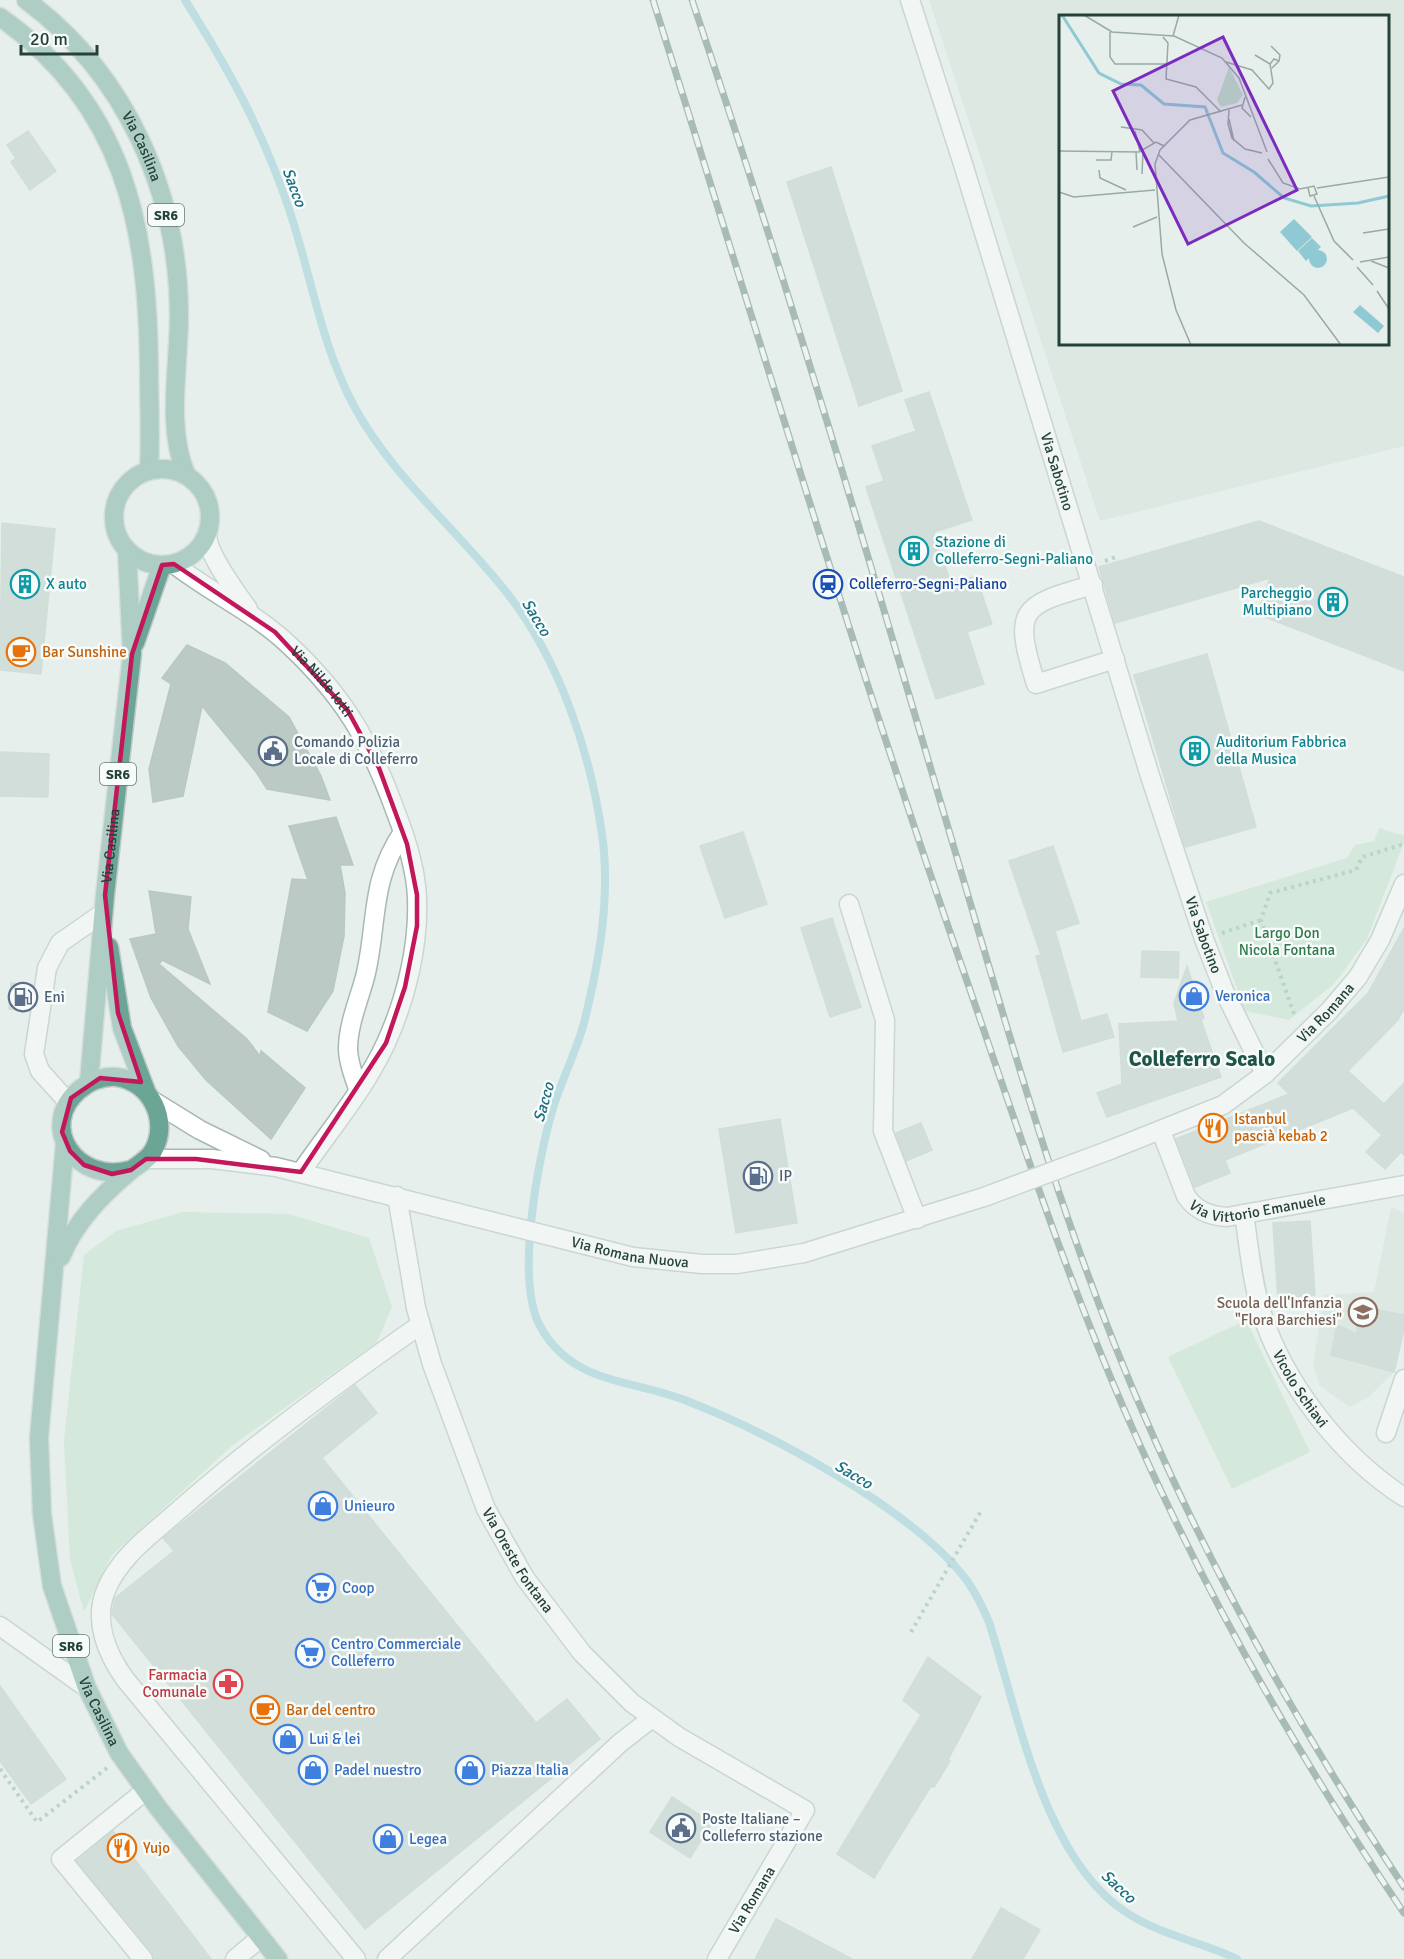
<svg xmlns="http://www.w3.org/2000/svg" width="1404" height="1959" viewBox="0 0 1404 1959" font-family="Signika,sans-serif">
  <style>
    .built { fill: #d4dfda; fill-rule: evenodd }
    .green { fill: #bfe0c8 }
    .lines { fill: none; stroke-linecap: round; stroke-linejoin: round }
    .stream { stroke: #8ec9d4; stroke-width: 8 }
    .building { fill: #bbcac4; stroke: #b8c9c2; stroke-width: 1.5 }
    .minor-casing { stroke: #a8b8b2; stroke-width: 21 }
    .major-casing { stroke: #c2cac8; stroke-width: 21 }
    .path { stroke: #86b3a5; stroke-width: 4; stroke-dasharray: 3 4.5; stroke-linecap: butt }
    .minor { stroke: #fff; stroke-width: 18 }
    .major { stroke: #6aa596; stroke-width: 18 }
    .rail-casing { stroke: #5f7d75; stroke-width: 7 }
    .rail { stroke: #f7fbf9; stroke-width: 4.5; stroke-dasharray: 14; stroke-linecap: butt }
    .minor-bridge-casing { stroke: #a8b8b2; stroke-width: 21; stroke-linecap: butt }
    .minor-bridge { stroke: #fff; stroke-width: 18 }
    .marked { fill: none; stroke: #c2185b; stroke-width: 4.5; stroke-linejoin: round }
    .labels { text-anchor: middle; stroke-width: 5; stroke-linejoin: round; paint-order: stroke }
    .shield { fill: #f7fbf9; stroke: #637a73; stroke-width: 1.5 }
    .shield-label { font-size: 14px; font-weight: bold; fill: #24423a }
    .street-label { font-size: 15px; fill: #24423a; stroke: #f7fbf9 }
    .culture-label { font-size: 15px; fill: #0d838f; stroke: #f7fbf9; text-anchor: start }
    .transit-label { font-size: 15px; fill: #164399; stroke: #f7fbf9; text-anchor: start }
    .food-label { font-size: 15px; fill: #c56008; stroke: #f7fbf9; text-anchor: start }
    .service-label { font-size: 15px; fill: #4e5e75; stroke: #f7fbf9; text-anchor: start }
    .park-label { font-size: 15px; fill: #2d7a4b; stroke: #f7fbf9 }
    .shop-label { font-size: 15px; fill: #366cbe; stroke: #f7fbf9; text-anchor: start }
    .education-label { font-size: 15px; fill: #785e54; stroke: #f7fbf9; text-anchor: end }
    .health-label { font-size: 15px; fill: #be3a42; stroke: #f7fbf9; text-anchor: end }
    .water-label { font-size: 16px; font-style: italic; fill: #1c6f80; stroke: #f7fbf9 }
    .district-label { font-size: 21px; font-weight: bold; fill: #1f5548; stroke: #f7fbf9 }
    .inset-river { fill: none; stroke: #8ec9d4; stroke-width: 3 }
    .inset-road { fill: none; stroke: #98aaa4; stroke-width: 1.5 }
    .view { fill: #7b2cbf; fill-opacity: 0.15; stroke: #7b2cbf; stroke-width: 3 }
    .inset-edge { fill: none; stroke: #24423a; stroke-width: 3 }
  </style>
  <rect width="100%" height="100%" fill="#e6efeb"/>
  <g class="built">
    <path d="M 929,0 L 1404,0 L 1404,446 L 1100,521 ZM 1388,16 L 1388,344 L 1060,344 L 1060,16 Z"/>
    <polygon points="1391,1207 1404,1213 1404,1329 1394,1372 1369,1397 1349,1407 1320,1386 1313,1365 1324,1295 1374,1292"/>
  </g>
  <g class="green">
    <polygon points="1379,828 1404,836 1404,842 1367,939 1335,983 1289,1020 1245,1011 1206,902 1347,858 1355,845 1374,841"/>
    <polygon points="183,1212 289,1214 369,1238 392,1307 377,1342 234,1444 111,1556 84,1612 70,1559 64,1440 84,1255 116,1231"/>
    <polygon points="1246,1320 1310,1452 1232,1489 1168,1357"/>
  </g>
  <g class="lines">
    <path class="stream" d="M 185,0 C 229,70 261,127 288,206 C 311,273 320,343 354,406 C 392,477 458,530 507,593 C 559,659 590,751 602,834 C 611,897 599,962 584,1023 C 576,1052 562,1079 553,1108 C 538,1158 515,1280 540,1326 C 572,1385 632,1379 687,1401 C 770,1433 910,1508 965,1578 C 975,1591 982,1606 989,1622 C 1018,1712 1043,1859 1127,1913 C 1161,1935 1201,1942 1237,1959"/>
  </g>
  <g class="building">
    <polygon points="28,131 56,171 30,190 11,162 16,158 7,145"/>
    <polygon points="831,167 902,391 859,406 787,182"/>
    <polygon points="929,392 972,520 934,532 951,584 976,576 992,624 967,632 984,684 936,699 866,487 884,481 872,446 916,431 905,400"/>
    <polygon points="1259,521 1404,577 1404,671 1257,614 1270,578 1115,623 1099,567"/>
    <polygon points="2,523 55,529 41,674 0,670"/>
    <polygon points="187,645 225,663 289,717 321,776 330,800 267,789 256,772 202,706 183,796 153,802 149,769 171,684 162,678"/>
    <polygon points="1207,654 1256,827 1185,847 1134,675"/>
    <polygon points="0,752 49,754 48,797 0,796"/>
    <polygon points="336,817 353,865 340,865 345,893 344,936 333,991 307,1031 268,1012 292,879 308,880 289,826"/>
    <polygon points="743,832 767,904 725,918 700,846"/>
    <polygon points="1053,846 1079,923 1055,931 1081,1021 1107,1014 1114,1037 1063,1052 1036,956 1041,955 1009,861"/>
    <polygon points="149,891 191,897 188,929 210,984 162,960 159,964 247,1039 260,1056 261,1051 305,1088 271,1139 206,1080 178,1046 151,998 130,939 156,934"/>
    <polygon points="832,918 861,1007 830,1017 801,928"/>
    <polygon points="1404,928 1404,1009 1397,1021 1348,1071 1384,1104 1404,1083 1404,1155 1401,1152 1385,1169 1366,1152 1382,1135 1353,1108 1225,1160 1230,1173 1195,1187 1176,1139 1289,1094 1278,1083 1368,993"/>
    <polygon points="1142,951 1179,952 1178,978 1141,977"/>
    <polygon points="1187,966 1204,1018 1201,1020 1221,1077 1107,1117 1097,1093 1122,1084 1119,1024 1178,1021 1174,1003"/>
    <polygon points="11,983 33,985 29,1011 9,1009"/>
    <polygon points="780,1119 797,1223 736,1233 719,1129"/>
    <polygon points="921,1123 932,1150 906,1161 896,1133"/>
    <polygon points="1310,1221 1315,1295 1278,1298 1273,1223"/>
    <polygon points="1357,1306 1404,1315 1404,1329 1394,1372 1331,1355 1337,1325 1357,1334"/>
    <polygon points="355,1385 377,1413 322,1458 536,1723 567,1699 600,1739 365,1929 112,1614 115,1598 174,1551 163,1538"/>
    <polygon points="928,1657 981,1697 948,1760 950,1761 934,1787 931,1786 874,1878 837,1854 921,1715 903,1700"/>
    <polygon points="0,1686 66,1779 31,1804 0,1761"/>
    <polygon points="672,1797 712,1823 690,1858 650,1832"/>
    <polygon points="113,1831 211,1959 154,1959 152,1952 77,1861"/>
    <polygon points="1001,1908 1040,1930 1023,1959 972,1959"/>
    <polygon points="776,1919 852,1959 755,1959"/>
  </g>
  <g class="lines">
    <g class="minor-casing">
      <g id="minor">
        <path id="s1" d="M 910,0 L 963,164 L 1150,776 L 1204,939 L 1225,993 L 1265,1074"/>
        <path d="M 207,533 C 206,553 236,592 248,609"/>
        <path id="s2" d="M 174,564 C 211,593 254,612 288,644 C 343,695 370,741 395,810 C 406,838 416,868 417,898 C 419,946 406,999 386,1043 C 365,1089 329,1131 301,1172"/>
        <path d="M 1093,585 C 1019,605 1013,610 1036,684 L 1115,659"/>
        <polyline points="849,904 885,1020 883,1131 917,1219"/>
        <path d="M 358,1089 C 354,1076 348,1063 348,1049 C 348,1023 360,998 366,973 C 378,919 370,881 403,832"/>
        <polyline points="153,1101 200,1130 261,1160"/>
        <polyline points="68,1102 40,1071 34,1054 47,968 60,943 103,913"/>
        <path id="s3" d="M 1161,1131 L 1186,1196 C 1196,1211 1210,1216 1227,1217 L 1404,1185"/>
        <path id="s4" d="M 1110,1150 L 1223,1105 L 1265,1074 L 1329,1011 L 1358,977 L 1380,940 L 1404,884"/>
        <path id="s5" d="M 146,1159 L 212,1159 L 276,1167 L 633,1257 L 702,1264 L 737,1264 L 804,1253 L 984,1197"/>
        <path id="s6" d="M 397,1196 L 416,1308 L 432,1364 L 486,1509 L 525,1578 L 582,1653 L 632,1703 L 679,1737 L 805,1810 L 717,1959"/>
        <path id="s7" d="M 1244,1214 C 1249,1247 1252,1282 1262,1314 C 1285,1385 1342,1457 1404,1497"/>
        <polyline points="1386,1433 1404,1379"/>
        <polyline points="0,1626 87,1688"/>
        <polyline points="143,1959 61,1859 145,1791"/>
        <polyline points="235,1959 261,1937"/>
        <path d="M 356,1959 L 125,1679 C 107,1654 93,1621 106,1590 C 120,1556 152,1534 179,1510 C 255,1443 337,1383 420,1325"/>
        <polyline points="387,1959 620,1743 652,1718"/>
      </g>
    </g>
    <g class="major-casing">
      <g id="major">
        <path id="s8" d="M 26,0 C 126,74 179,193 179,316 C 179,367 166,427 186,474"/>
        <path d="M 0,17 C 125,105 148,227 149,370 C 149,403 151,436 149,470"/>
        <circle cx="162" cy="517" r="48"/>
        <polyline points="135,643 162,565"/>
        <polyline points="109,947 122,1028 146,1091"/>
        <path id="s9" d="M 89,1082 L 105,895 L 132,654 L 127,550"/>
        <path id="s10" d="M 65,1143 L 39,1438 L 42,1514 L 52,1586 L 87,1688 L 119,1753 L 159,1809 L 278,1959"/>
        <path d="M 61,1257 C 75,1222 101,1196 129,1172 C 137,1165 147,1161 153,1151 C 170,1121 151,1082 117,1077 C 103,1076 90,1081 79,1090 C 37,1126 76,1185 131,1170"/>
      </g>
    </g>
    <g class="path">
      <polyline points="1105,561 1119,556"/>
      <polyline points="1222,933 1261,920"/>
      <polyline points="1294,1014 1261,920 1270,893 1356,870 1362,857 1404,844"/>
      <polyline points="911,1632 981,1511"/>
      <polyline points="0,1769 37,1822 107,1768"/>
    </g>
    <use href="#minor" class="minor"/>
    <use href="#major" class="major"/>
    <g class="rail-casing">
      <g id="rail">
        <path d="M 653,0 C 754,320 849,641 959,958 C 1012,1111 1062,1267 1127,1416 C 1202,1589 1298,1756 1404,1913"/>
        <path d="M 692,0 C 782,267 863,537 942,807 C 1003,1012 1058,1219 1144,1415 C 1215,1580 1305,1737 1404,1887"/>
      </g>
    </g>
    <use href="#rail" class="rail"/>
    <g class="minor-bridge-casing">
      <polyline id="minor-bridge" points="984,1197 1110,1150"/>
    </g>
    <use href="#minor-bridge" class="minor-bridge"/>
  </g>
  <path d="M0 0H1404V1959H0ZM 174,564 L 275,632 L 348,711 L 379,768 L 407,844 L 417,895 L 417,926 L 405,987 L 386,1043 L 301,1172 L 196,1159 L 146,1159 L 131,1170 L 112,1174 L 84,1165 L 70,1151 L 62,1132 L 71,1098 L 100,1078 L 141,1082 L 118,1013 L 105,895 L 132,654 L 162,565 Z" fill="#e6efeb" fill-opacity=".55" fill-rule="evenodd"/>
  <path class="marked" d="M 174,564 L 275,632 L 348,711 L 379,768 L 407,844 L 417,895 L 417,926 L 405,987 L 386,1043 L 301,1172 L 196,1159 L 146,1159 L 131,1170 L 112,1174 L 84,1165 L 70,1151 L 62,1132 L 71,1098 L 100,1078 L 141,1082 L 118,1013 L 105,895 L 132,654 L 162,565 Z"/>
  <defs>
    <g id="building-ring" transform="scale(1.5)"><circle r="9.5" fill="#f7fbf9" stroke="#0f9aa8" stroke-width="1.5"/><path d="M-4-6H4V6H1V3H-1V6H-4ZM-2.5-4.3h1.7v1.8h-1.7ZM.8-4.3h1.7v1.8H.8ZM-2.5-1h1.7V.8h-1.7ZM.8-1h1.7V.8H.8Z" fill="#0f9aa8"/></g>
    <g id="station-ring" transform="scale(1.5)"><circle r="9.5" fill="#f7fbf9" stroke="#1a4fb4" stroke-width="1.5"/><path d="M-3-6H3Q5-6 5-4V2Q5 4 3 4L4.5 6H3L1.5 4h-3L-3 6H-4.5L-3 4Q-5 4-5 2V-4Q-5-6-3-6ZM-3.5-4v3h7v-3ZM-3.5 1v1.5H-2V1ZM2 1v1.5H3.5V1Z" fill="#1a4fb4"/></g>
    <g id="cafe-ring" transform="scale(1.5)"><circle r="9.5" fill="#f7fbf9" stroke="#e8710a" stroke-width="1.5"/><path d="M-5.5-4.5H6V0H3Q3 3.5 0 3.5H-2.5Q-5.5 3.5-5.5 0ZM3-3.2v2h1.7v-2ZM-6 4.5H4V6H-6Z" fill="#e8710a"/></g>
    <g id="civic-ring" transform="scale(1.5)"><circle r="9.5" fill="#f7fbf9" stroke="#5c6f8a" stroke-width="1.5"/><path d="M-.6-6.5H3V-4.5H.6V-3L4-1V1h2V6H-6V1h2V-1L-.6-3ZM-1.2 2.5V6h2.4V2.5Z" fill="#5c6f8a"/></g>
    <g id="shop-ring" transform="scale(1.5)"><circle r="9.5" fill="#f7fbf9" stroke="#3f7fe0" stroke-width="1.5"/><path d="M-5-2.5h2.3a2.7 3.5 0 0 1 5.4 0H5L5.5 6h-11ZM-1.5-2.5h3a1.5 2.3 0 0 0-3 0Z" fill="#3f7fe0"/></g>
    <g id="fuel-ring" transform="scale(1.5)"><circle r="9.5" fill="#f7fbf9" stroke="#5c6f8a" stroke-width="1.5"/><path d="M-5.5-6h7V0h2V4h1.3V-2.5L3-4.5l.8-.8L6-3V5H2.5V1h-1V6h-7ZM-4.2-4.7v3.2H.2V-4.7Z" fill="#5c6f8a"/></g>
    <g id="restaurant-ring" transform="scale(1.5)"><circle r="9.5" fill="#f7fbf9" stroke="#e8710a" stroke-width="1.5"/><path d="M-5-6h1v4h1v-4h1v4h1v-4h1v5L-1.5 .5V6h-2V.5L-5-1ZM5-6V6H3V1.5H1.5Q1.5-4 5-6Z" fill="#e8710a"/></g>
    <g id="school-ring" transform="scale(1.5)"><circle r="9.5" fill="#f7fbf9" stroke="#8d6e63" stroke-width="1.5"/><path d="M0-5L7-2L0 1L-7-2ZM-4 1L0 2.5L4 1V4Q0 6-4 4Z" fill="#8d6e63"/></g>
    <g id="supermarket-ring" transform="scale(1.5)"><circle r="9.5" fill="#f7fbf9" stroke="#3f7fe0" stroke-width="1.5"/><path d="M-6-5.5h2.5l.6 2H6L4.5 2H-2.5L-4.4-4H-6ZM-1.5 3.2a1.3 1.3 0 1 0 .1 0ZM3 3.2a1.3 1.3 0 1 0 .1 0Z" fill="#3f7fe0"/></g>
    <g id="pharmacy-ring" transform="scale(1.5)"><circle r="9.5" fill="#f7fbf9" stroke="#e0444e" stroke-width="1.5"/><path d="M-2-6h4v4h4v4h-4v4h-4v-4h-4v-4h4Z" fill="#e0444e"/></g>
  </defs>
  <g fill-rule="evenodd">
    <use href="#building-ring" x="914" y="551"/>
    <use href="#building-ring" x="25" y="584"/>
    <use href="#station-ring" x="828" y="584"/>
    <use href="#building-ring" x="1333" y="602"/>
    <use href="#cafe-ring" x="21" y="652"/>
    <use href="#civic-ring" x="273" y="751"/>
    <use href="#building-ring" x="1195" y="751"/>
    <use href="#shop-ring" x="1194" y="996"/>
    <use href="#fuel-ring" x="23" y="997"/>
    <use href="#restaurant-ring" x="1213" y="1128"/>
    <use href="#fuel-ring" x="758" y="1176"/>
    <use href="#school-ring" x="1363" y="1312"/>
    <use href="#shop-ring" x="323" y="1506"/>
    <use href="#supermarket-ring" x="321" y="1588"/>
    <use href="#supermarket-ring" x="310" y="1653"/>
    <use href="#pharmacy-ring" x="228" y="1684"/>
    <use href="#cafe-ring" x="265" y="1710"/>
    <use href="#shop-ring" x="288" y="1739"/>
    <use href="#shop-ring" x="313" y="1770"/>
    <use href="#shop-ring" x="470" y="1770"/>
    <use href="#civic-ring" x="681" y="1828"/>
    <use href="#shop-ring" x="388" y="1839"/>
    <use href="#restaurant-ring" x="122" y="1848"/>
  </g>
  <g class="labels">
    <g class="shield">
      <rect x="148" y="204" width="36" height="22" rx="4.5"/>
      <rect x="100" y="763" width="36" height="22" rx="4.5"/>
      <rect x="53" y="1635" width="36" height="22" rx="4.5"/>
    </g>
    <g class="shield-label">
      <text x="166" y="220">SR6</text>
      <text x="118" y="779">SR6</text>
      <text x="71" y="1651">SR6</text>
    </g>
    <g class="street-label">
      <text dy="5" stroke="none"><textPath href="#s8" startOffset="189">Via Casilina</textPath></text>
      <text dy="5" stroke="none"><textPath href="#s1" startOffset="494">Via Sabotino</textPath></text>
      <text dy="5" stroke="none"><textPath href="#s2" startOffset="190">Via Nilde Iotti</textPath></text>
      <text dy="5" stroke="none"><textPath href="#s9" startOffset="237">Via Casilina</textPath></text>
      <text dy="5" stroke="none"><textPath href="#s1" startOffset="980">Via Sabotino</textPath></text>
      <text dy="5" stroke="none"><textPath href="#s4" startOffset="260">Via Romana</textPath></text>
      <text dy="5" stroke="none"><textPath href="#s3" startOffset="148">Via Vittorio Emanuele</textPath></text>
      <text dy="5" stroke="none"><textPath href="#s5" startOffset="495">Via Romana Nuova</textPath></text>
      <text dy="5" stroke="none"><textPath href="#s7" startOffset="186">Vicolo Schiavi</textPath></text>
      <text dy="5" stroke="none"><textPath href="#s6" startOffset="387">Via Oreste Fontana</textPath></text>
      <text dy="5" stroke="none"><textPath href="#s10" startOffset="579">Via Casilina</textPath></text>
      <text transform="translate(752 1900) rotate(-59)" y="5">Via Romana</text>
    </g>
    <g class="culture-label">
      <text x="935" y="547">Stazione di<tspan x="935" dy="17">Colleferro-Segni-Paliano</tspan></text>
      <text x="46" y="589">X auto</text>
      <text x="1312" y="598" text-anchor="end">Parcheggio<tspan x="1312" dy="17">Multipiano</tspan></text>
      <text x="1216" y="747">Auditorium Fabbrica<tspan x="1216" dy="17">della Musica</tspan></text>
    </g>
    <g class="transit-label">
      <text x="849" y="589">Colleferro-Segni-Paliano</text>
    </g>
    <g class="food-label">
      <text x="42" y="657">Bar Sunshine</text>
      <text x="1234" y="1124">Istanbul<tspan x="1234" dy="17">pascià kebab 2</tspan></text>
      <text x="286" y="1715">Bar del centro</text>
      <text x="143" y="1853">Yujo</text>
    </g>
    <g class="service-label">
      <text x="294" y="747">Comando Polizia<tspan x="294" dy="17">Locale di Colleferro</tspan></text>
      <text x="44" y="1002">Eni</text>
      <text x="779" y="1181">IP</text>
      <text x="702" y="1824">Poste Italiane –<tspan x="702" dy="17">Colleferro stazione</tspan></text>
    </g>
    <g class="park-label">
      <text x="1287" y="938">Largo Don<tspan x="1287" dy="17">Nicola Fontana</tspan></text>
    </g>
    <g class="shop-label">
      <text x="1215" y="1001">Veronica</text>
      <text x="344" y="1511">Unieuro</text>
      <text x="342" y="1593">Coop</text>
      <text x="331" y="1649">Centro Commerciale<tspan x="331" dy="17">Colleferro</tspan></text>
      <text x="309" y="1744">Lui &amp; lei</text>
      <text x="334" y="1775">Padel nuestro</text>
      <text x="491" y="1775">Piazza Italia</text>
      <text x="409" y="1844">Legea</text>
    </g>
    <g class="education-label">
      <text x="1342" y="1308">Scuola dell'Infanzia<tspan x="1342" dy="17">"Flora Barchiesi"</tspan></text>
    </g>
    <g class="health-label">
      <text x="207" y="1680">Farmacia<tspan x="207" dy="17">Comunale</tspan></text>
    </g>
    <g class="water-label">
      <text transform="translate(295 187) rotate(70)" y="6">Sacco</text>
      <text transform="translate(537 617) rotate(59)" y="6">Sacco</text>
      <text transform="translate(543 1102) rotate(-74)" y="6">Sacco</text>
      <text transform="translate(854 1474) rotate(31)" y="6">Sacco</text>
      <text transform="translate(1119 1886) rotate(43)" y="6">Sacco</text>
    </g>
    <g class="district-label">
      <text x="1202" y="1066">Colleferro Scalo</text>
    </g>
  </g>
  <g transform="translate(1059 15)">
    <rect width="330" height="330" fill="#e6efeb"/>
    <path d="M 170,52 L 184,80 L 178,88 L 162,92 L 158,85 Z" fill="#bfe0c8"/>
    <path d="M 235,204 L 253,222 L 238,236 L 221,217 ZM 253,223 L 262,232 L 247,246 L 239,236 ZM250 244a9 9 0 1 1 18 0a9 9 0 1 1-18 0ZM 301,290 L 325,311 L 319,318 L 294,297 Z" fill="#8ec9d4"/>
    <path class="inset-river" d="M 3,0 L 40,58 L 62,69 L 82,70 L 105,89 L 146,92 L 164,138 L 195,157 L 225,183 L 252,191 L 299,188 L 330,181"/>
    <path class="inset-road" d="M 25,0 L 53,17 L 115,21 L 163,43 L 180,63 L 208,137M 51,17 L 51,42 L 56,49 L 108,49M 114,21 L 120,0M 104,22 L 109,28 L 107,64 L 137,72 L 162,97M 212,31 L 221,40 L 220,46M 167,47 L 193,55 L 210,74 L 214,68 L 211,49 L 196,40M 211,49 L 215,44 L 220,46 L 213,53M 186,82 L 183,93 L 192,102M 170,95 L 169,109 L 173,123 L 186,134 L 203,138M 170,104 L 175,126M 62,112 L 83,115 L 95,128M 76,116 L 81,137M 0,136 L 80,137 L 97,127 L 105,131M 77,137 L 78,155M 99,139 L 185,228 L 245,280 L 282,330M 209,144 L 224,168 L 241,174 L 255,171 L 258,179 L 251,181 L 249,173M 37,145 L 52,145 L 53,137M 40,155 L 41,163 L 67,175M 83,159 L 84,137M 258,173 L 330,162M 0,177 L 15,182 L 96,175M 255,181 L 275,226 L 294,245M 74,212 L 98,202M 304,218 L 330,214M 312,246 L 330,253M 301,247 L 330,242M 298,252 L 314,270M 318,276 L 330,294M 132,330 L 117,295 L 103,239 L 96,149 L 101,135 L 131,105 L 183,90"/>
    <path class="view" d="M 164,22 L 238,175 L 129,229 L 54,76 Z"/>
    <rect width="330" height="330" class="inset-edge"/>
  </g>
  <path d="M21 45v9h76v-9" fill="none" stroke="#24423a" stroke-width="3"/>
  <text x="30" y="45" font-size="18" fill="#24423a" stroke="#f7fbf9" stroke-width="4.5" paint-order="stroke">20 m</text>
</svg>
